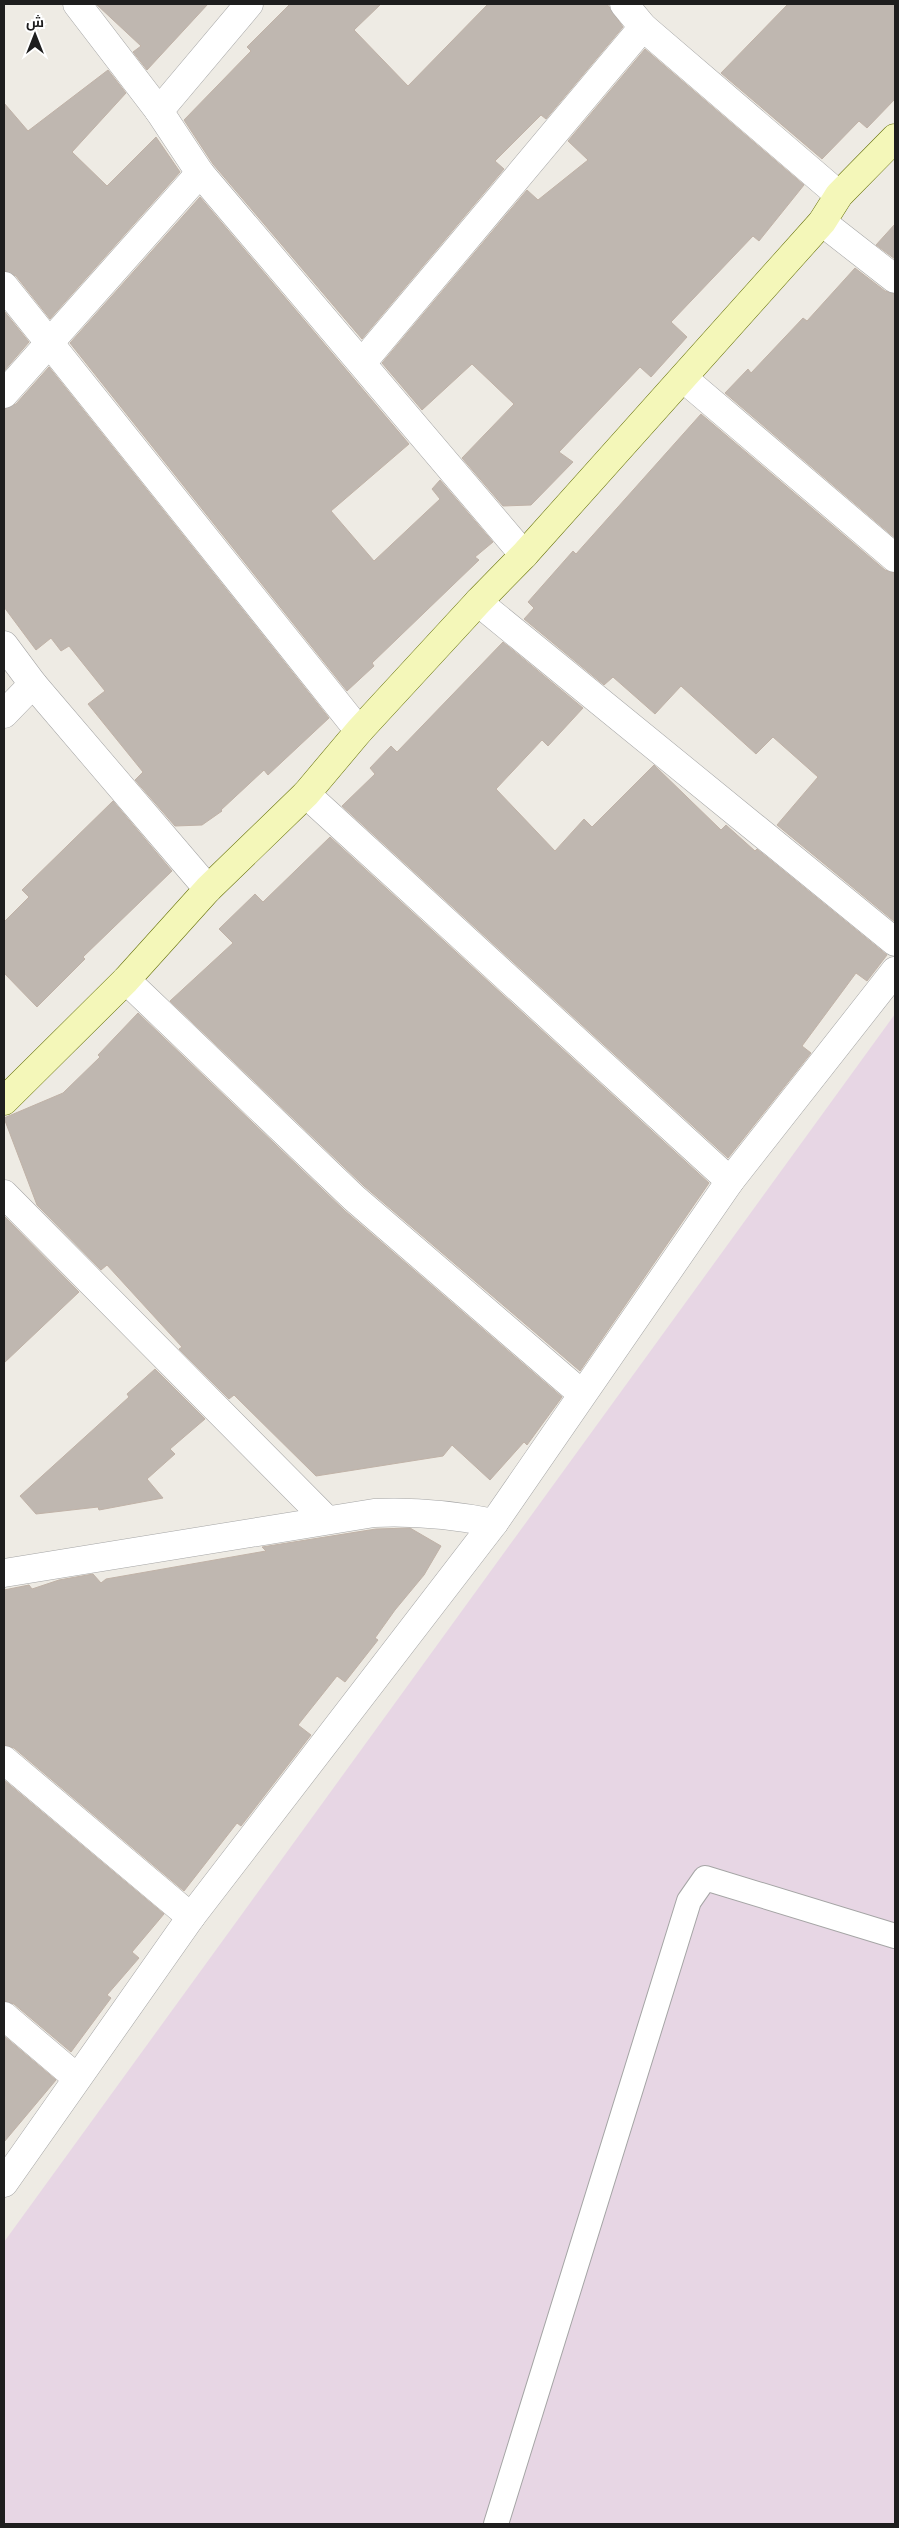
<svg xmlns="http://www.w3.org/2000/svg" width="899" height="2528" viewBox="0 0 899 2528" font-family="'Public Sans',Cairo,sans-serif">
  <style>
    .industrial { fill: #e7d6e4 }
    .building { fill: #bfb7b0; stroke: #c0b2a7 }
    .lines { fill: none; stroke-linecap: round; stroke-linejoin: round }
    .lane-casing { stroke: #a5a5a5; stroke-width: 26 }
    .street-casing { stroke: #a5a5a5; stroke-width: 29 }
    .secondary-casing { stroke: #667108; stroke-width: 29 }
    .lane { stroke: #fff; stroke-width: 24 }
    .street { stroke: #fff; stroke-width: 28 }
    .secondary { stroke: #f4f7b9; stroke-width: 28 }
  </style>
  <rect width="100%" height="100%" fill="#eeebe4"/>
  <polygon class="industrial" points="895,1014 895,2524 4,2524 4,2242"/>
  <g class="building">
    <polygon points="96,4 208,4 147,70 133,52 141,46"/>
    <polygon points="290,4 381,4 354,30 408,86 488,4 607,4 623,27 546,119 541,115 495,161 504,169 362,339 213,164 184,120 251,51 247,47"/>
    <polygon points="788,4 895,4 895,99 867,128 859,121 822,159 721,73"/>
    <polygon points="645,49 804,185 759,241 753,236 671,322 687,337 651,377 640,367 559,452 573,462 531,505 503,506 462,458 514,404 472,364 422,410 382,363 527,190 538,200 588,160 568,141"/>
    <polygon points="108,70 126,93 72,152 107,186 156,137 180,172 50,319 16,276 4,271 4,103 28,131"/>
    <polygon points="200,197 409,444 331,511 374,561 440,499 432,489 440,480 493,542 475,557 479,560 372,663 374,666 347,691 70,343"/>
    <polygon points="895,224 895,259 876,245"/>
    <polygon points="855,268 885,291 895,294 895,538 725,393 748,369 751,373 803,318 807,321"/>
    <polygon points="4,311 29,342 4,371"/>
    <polygon points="49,367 329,718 268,775 264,770 221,810 222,811 202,825 175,826 135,780 143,772 88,704 105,691 69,646 61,651 51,638 36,650 4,607 4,409 16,404"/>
    <polygon points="701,414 885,570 895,573 895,922 777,825 818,777 773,737 756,754 681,686 655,714 613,677 604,685 524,619 534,608 528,602 573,551 576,554"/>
    <polygon points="503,642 583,708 548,746 542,740 496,789 555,851 584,819 592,827 654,765 721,830 726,825 755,851 757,849 887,955 867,981 856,973 802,1046 811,1053 728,1158 342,806 375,774 370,768 391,746 397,752"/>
    <polygon points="113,801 172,871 83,957 85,959 37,1007 4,973 4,922 29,897 22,890"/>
    <polygon points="330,837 709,1183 580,1371 364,1186 170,1001 233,943 219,929 255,894 263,902"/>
    <polygon points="138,1013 344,1210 562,1397 527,1445 524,1442 490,1480 452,1445 443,1456 316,1476 234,1395 229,1399 179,1349 182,1347 107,1265 101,1270 37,1205 4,1118 63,1093 100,1057 98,1055"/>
    <polygon points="4,1216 79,1292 4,1363"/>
    <polygon points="155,1369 205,1419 170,1449 175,1454 147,1479 163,1498 99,1510 98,1507 36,1514 20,1496 129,1397 127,1394"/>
    <polygon points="410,1528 441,1546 424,1575 395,1610 375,1638 378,1640 345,1682 337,1676 298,1725 311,1735 241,1826 237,1823 184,1891 14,1748 4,1745 4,1590 29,1585 32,1589 59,1580 93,1574 101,1583 106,1579 266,1551 262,1547 376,1529"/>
    <polygon points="4,1780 164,1914 132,1952 139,1958 107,1995 111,1998 71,2052 14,2004 4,2001"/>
    <polygon points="4,2036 56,2080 4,2142"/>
  </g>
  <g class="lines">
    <g class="lane-casing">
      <polyline id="lane" points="496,2524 689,1901 705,1878 895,1936"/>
    </g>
    <g class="street-casing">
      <g id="street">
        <polyline points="77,4 159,111 200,173 524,555"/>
        <polyline points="624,4 643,27 839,195"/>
        <polyline points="159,111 249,4"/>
        <polyline points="822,222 895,279"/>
        <polyline points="4,286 359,731"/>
        <polyline points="362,363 643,27"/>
        <polyline points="683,378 895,558"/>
        <polyline points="4,394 200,173"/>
        <polyline points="478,602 895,942"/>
        <polyline points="4,645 33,684 208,889"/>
        <polyline points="4,714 33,684"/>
        <polyline points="306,794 730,1181"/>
        <polyline points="126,980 354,1198 582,1394"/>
        <polyline points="4,1194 326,1519"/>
        <path d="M 4,1573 L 374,1513 C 415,1511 454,1515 494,1523"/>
        <polyline points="4,1760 191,1917"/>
        <polyline points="4,2016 77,2078"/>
        <polyline points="4,2183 191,1917 494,1523 730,1181 895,971"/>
      </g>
    </g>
    <g class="secondary-casing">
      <polyline id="secondary" points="4,1101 126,980 208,889 306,794 359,731 478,602 524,555 822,222 839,195 895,138"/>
    </g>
    <use href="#lane" class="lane"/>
    <use href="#street" class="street"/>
    <use href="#secondary" class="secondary"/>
  </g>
  <rect width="899" height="2528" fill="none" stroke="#1e1e1e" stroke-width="10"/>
  <g transform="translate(35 35)" stroke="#ffffff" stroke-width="4" paint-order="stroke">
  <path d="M0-4L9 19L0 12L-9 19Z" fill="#1e1e1e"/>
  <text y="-8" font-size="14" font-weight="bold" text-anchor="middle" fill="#1e1e1e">ش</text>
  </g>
</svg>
